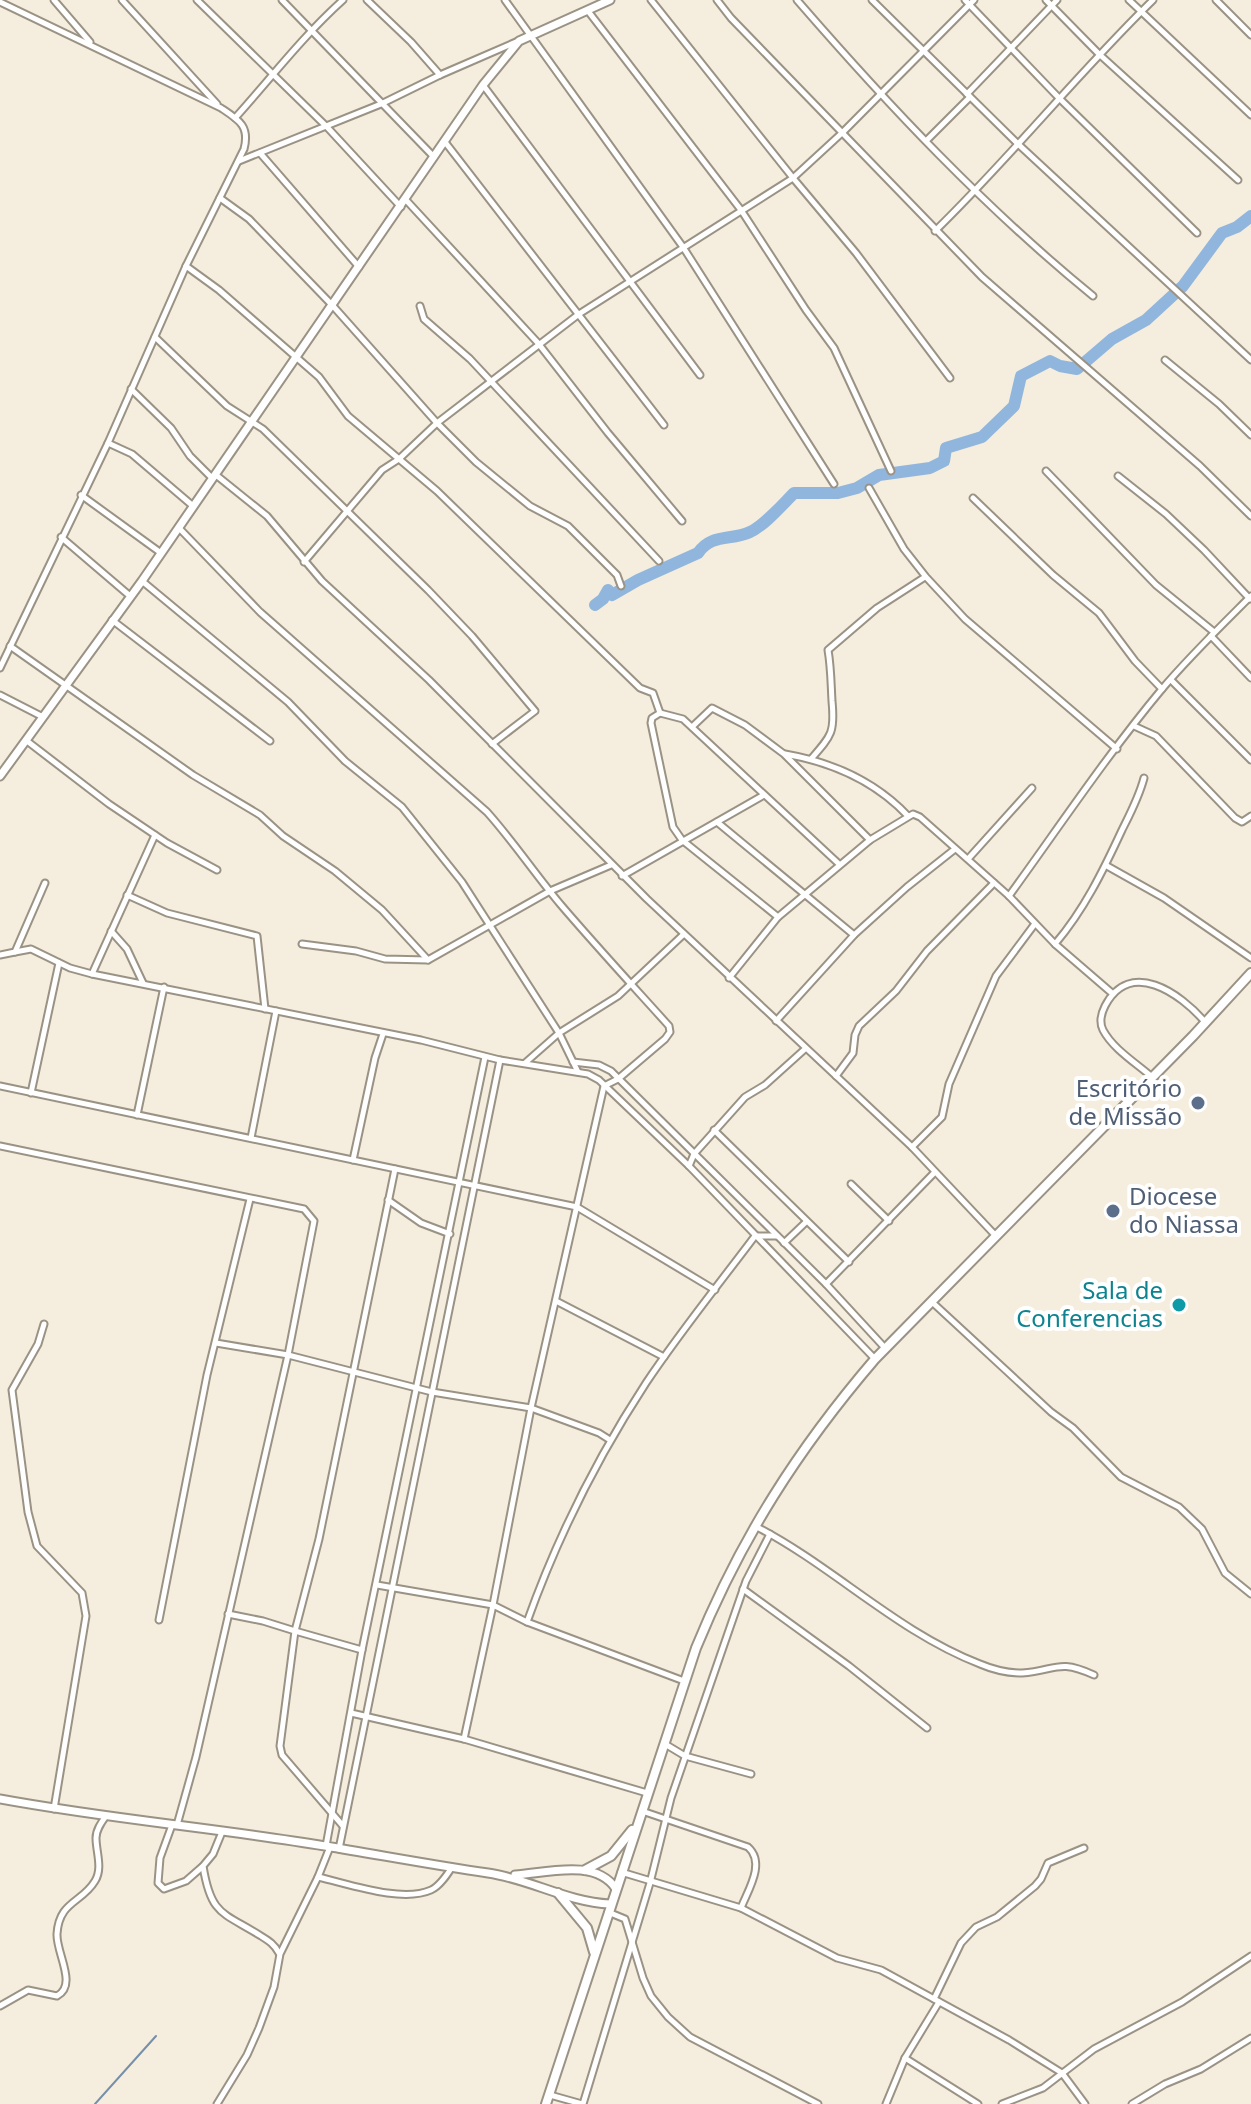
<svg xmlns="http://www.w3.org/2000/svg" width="1251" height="2104" viewBox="0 0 1251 2104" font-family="'Noto Sans',sans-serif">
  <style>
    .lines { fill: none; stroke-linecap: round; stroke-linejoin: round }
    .stream { stroke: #768faa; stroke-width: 2 }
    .river { stroke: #91b6de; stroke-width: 12 }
    .minor-casing { stroke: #9a9385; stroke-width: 9 }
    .tertiary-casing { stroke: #9a9385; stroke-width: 11 }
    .secondary-casing { stroke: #9a9385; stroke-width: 12 }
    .minor { stroke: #fff; stroke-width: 5 }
    .tertiary { stroke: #fff; stroke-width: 7 }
    .secondary { stroke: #fff; stroke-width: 8 }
    .service-dot { fill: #5c6f8a; stroke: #fff; stroke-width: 3 }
    .culture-dot { fill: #0f9aa8; stroke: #fff; stroke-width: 3 }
    .labels { text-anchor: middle; stroke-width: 8; stroke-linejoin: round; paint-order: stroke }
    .service-label { font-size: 24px; fill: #4e5e75; stroke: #fff; text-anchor: end }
    .culture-label { font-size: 24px; fill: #0d838f; stroke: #fff; text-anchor: end }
  </style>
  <rect width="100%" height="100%" fill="#f5eddd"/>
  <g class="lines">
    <polyline class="stream" points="95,2104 156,2036"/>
    <path class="river" d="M 595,605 L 603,599 L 608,590 L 612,595 L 638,580 L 698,553 C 712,533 731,541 750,532 C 764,526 783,504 794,493 L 838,493 L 857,488 L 879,475 L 930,468 L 944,461 L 946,448 L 982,437 L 1014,406 L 1021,376 L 1050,361 L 1060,366 L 1077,369 L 1112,339 L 1146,320 L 1183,286 L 1222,233 L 1237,227 L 1251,216"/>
    <g class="minor-casing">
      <g id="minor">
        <polyline points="54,0 90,42"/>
        <polyline points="122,0 217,104"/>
        <polyline points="197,0 327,127 401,207"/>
        <polyline points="282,0 434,157"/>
        <polyline points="367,0 411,42 440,75"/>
        <polyline points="505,0 683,247 834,484"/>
        <polyline points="651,0 793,178 856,253 950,378"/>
        <polyline points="717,0 731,18 982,277 1200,466 1251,516"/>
        <path d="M 797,0 C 888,105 985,208 1093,296"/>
        <polyline points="872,0 1017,143 1251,360"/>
        <polyline points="965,0 1059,98 1197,233"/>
        <polyline points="1046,0 1099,54 1238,180"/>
        <polyline points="1129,0 1251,115"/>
        <polyline points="1216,0 1251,35"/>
        <path d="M 0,2 L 221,108 C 239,120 250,126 244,149 L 186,266 L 108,443 L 0,668"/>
        <polyline points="588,11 741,210 806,310 834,348 891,471"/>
        <polyline points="483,85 700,375"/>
        <polyline points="967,94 1057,0"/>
        <path d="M 235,118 C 271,78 303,36 343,0"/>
        <polyline points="927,140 970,97"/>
        <polyline points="445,142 664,425"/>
        <polyline points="260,153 359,267"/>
        <polyline points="239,161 381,104 440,75 516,42"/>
        <polyline points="220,198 249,219 333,306 437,423 476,462 530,506 568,526 617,575 621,586"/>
        <polyline points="406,200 538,343 608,433 682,521"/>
        <path d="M 935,231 C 1011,157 1077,74 1153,0"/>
        <polyline points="186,266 219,290 319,377 348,416 437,491 640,688 653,693 660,713 652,718 651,723 673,827 682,840 778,917"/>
        <polyline points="420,306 424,319 470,359 659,561"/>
        <polyline points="155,337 227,406 263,429 428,590 472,636 535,711 492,744"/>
        <polyline points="1165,360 1219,404 1251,435"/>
        <polyline points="131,389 171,428 190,456 212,478"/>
        <polyline points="108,443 132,454 193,506"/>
        <polyline points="1046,471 1156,585 1214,632"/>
        <polyline points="216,475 267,516 322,581 429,680 647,899 912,1147 995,1235"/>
        <polyline points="1118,476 1166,514 1204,550 1250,599"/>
        <polyline points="869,488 904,549 926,577 965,619 1117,749"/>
        <polyline points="81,495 161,553"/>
        <polyline points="973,498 1053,575 1099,613 1135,661 1162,689"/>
        <path d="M 179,528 L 260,612 L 487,812 C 513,841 535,874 561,905 C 596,946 633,986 669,1026 L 670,1032 L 665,1039 L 618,1079 L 604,1086 L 531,1408 L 493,1605 L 464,1739"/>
        <polyline points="61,537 130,596"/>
        <polyline points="304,562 382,470 399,459 437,423 579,314 793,178 843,132 974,0"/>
        <polyline points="142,581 288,702 345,761 402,807 462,882 559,1033 578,1072"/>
        <polyline points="112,620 270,741"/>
        <polyline points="1211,636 1251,678"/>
        <polyline points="10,646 193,775 260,815 283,836 335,871 382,910 428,960"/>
        <polyline points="1171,680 1251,760"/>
        <polyline points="0,695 43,717"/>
        <polyline points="660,713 683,719 839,864"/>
        <polyline points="1134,726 1156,736 1235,818 1242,822 1251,816"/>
        <polyline points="692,727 712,708 745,725 784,754 870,840"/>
        <polyline points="27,741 109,804 167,843 217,870"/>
        <path d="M 785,754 C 831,762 875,781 908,816"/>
        <path d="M 811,759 C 832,735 835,732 832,701 C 831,684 831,667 828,650 L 877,608 L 925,577"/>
        <polyline points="717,822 854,935"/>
        <polyline points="968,859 1032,788"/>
        <polyline points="1107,866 1164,898 1251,958"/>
        <polyline points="622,876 764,795"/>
        <polyline points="127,895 167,913 257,936 265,1009"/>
        <path d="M 1009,896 C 1059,827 1107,755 1162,689 C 1190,656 1221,626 1251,596"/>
        <polyline points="111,931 127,949 143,983"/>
        <polyline points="302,944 356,951 385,959 428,960 550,891 611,865"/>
        <path d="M 1055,944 C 1084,910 1103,871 1122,830 C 1131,812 1139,797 1144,778"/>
        <polyline points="15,952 31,949 70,968 92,974 421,1040 500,1060 588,1074 599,1080 689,1166 875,1359"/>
        <polyline points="0,955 15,952 45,883"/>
        <polyline points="92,974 155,835"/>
        <polyline points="729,978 778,917 870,840 913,814 920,817 1009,896 1055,944 1113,994"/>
        <polyline points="776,1021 854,935 907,887 955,849"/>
        <polyline points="573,1062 599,1065 611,1071 826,1284 885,1348"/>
        <polyline points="525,1063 559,1033 618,996 684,934"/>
        <polyline points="836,1076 853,1053 855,1035 859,1026 896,991 927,951 994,883"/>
        <path d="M 1152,1077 C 1136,1063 1113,1049 1103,1030 C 1099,1022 1101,1014 1105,1006 C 1130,958 1180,993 1205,1022"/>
        <polyline points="0,1086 577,1207 715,1290"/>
        <polyline points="31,1093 59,963"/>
        <polyline points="137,1115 164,987"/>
        <polyline points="714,1130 849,1262"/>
        <polyline points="251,1138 276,1011"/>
        <polyline points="0,1146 304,1209 314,1221 288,1355 196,1757 177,1825"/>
        <polyline points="912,1147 942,1117 949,1084 996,976 1034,925"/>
        <polyline points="353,1160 375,1058 383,1034"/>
        <polyline points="689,1166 694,1154 745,1097 765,1085 805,1049"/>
        <polyline points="851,1184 889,1221"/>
        <polyline points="388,1200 421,1223 450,1234"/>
        <polyline points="784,1243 806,1222"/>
        <polyline points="826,1284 935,1172"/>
        <polyline points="556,1301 664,1357"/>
        <polyline points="932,1302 1051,1412 1073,1428 1121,1477 1179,1507 1202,1529 1225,1573 1251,1594"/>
        <polyline points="44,1324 38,1344 12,1390 28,1512 37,1546 82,1593 86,1616 54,1809"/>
        <polyline points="216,1343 288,1355 432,1392 531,1408 599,1433 610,1440"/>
        <path d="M 755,1526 C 833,1566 897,1632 980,1664 C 994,1670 1008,1673 1022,1673 C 1056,1671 1057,1658 1094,1675"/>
        <polyline points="377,1585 493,1605 527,1622 684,1681"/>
        <polyline points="743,1589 849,1666 927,1728"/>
        <polyline points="228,1614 263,1621 295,1631 280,1746 282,1755 343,1826"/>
        <polyline points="159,1620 207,1375 250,1199"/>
        <path d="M 527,1622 C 557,1538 597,1458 646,1383 C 680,1332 719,1284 755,1236 L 777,1236"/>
        <polyline points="362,1650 295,1631 319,1539 395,1169"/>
        <polyline points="351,1713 464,1739 647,1793"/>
        <polyline points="665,1744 685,1756 751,1774"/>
        <path d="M 642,1811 L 748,1847 C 766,1863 748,1890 741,1908"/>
        <polyline points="172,1825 160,1858 158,1883 164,1889 186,1881 202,1867"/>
        <path d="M 222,1832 L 213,1854 L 203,1866 C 211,1916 223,1912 261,1936 C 269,1941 274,1944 279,1953"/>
        <polyline points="326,1846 362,1650 485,1057"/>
        <polyline points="339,1849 500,1060"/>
        <polyline points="621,1872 741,1908 837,1958 881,1970 1009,2040 1062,2073 1085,2104"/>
        <polyline points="318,1877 330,1847"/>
        <polyline points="608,1912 625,1919 643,1978 651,1996 668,2017 690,2037 818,2104"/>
        <polyline points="934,1999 961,1943 976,1927 997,1917 1035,1886 1041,1879 1048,1863 1084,1848"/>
        <path d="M 0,2006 L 28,1990 L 57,1996 C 78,1985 56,1953 57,1934 C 59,1901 82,1903 95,1881 C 103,1868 96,1852 96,1838 C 96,1830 101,1823 106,1816"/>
        <polyline points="905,2058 978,2104"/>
        <polyline points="550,2095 582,2104"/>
        <path d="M 217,2104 L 247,2055 L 259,2028 L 274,1987 L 280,1954 L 318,1877 C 349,1884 402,1903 431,1890 C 440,1886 447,1875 452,1867"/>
        <polyline points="583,2104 650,1883 671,1798 746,1581 770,1534"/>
        <polyline points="886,2104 905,2058 939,2002"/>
        <polyline points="1002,2104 1043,2088 1094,2049 1182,2002 1251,1956"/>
        <polyline points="1132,2104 1165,2084 1201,2069 1251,2038"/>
      </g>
    </g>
    <g class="tertiary-casing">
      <g id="tertiary">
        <polyline points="0,776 142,581 483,85 519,41 610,0"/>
        <path d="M 0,1799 C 108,1819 217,1828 325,1846 C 380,1855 433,1865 488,1873 C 530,1879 567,1902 610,1904"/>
        <path d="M 515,1875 C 546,1873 596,1858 616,1889"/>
      </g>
    </g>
    <g class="secondary-casing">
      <g id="secondary">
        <polyline points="585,1870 611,1856 632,1830"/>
        <polyline points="558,1893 587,1928 594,1952"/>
        <path d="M 546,2104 L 696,1648 C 741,1538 798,1449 875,1359 L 1193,1036 L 1251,973"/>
      </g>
    </g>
    <use href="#minor" class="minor"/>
    <use href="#tertiary" class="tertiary"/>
    <use href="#secondary" class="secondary"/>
  </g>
  <g class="service-dot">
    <circle cx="1198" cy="1103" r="8"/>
    <circle cx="1113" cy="1211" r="8"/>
  </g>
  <circle class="culture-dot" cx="1179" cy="1305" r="8"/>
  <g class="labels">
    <g class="service-label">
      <text x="1182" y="1097">Escritório<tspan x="1182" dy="28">de Missão</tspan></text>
      <text x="1129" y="1205" text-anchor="start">Diocese<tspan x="1129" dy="28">do Niassa</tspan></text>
    </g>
    <g class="culture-label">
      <text x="1163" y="1299">Sala de<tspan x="1163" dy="28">Conferencias</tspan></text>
    </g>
  </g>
</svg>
